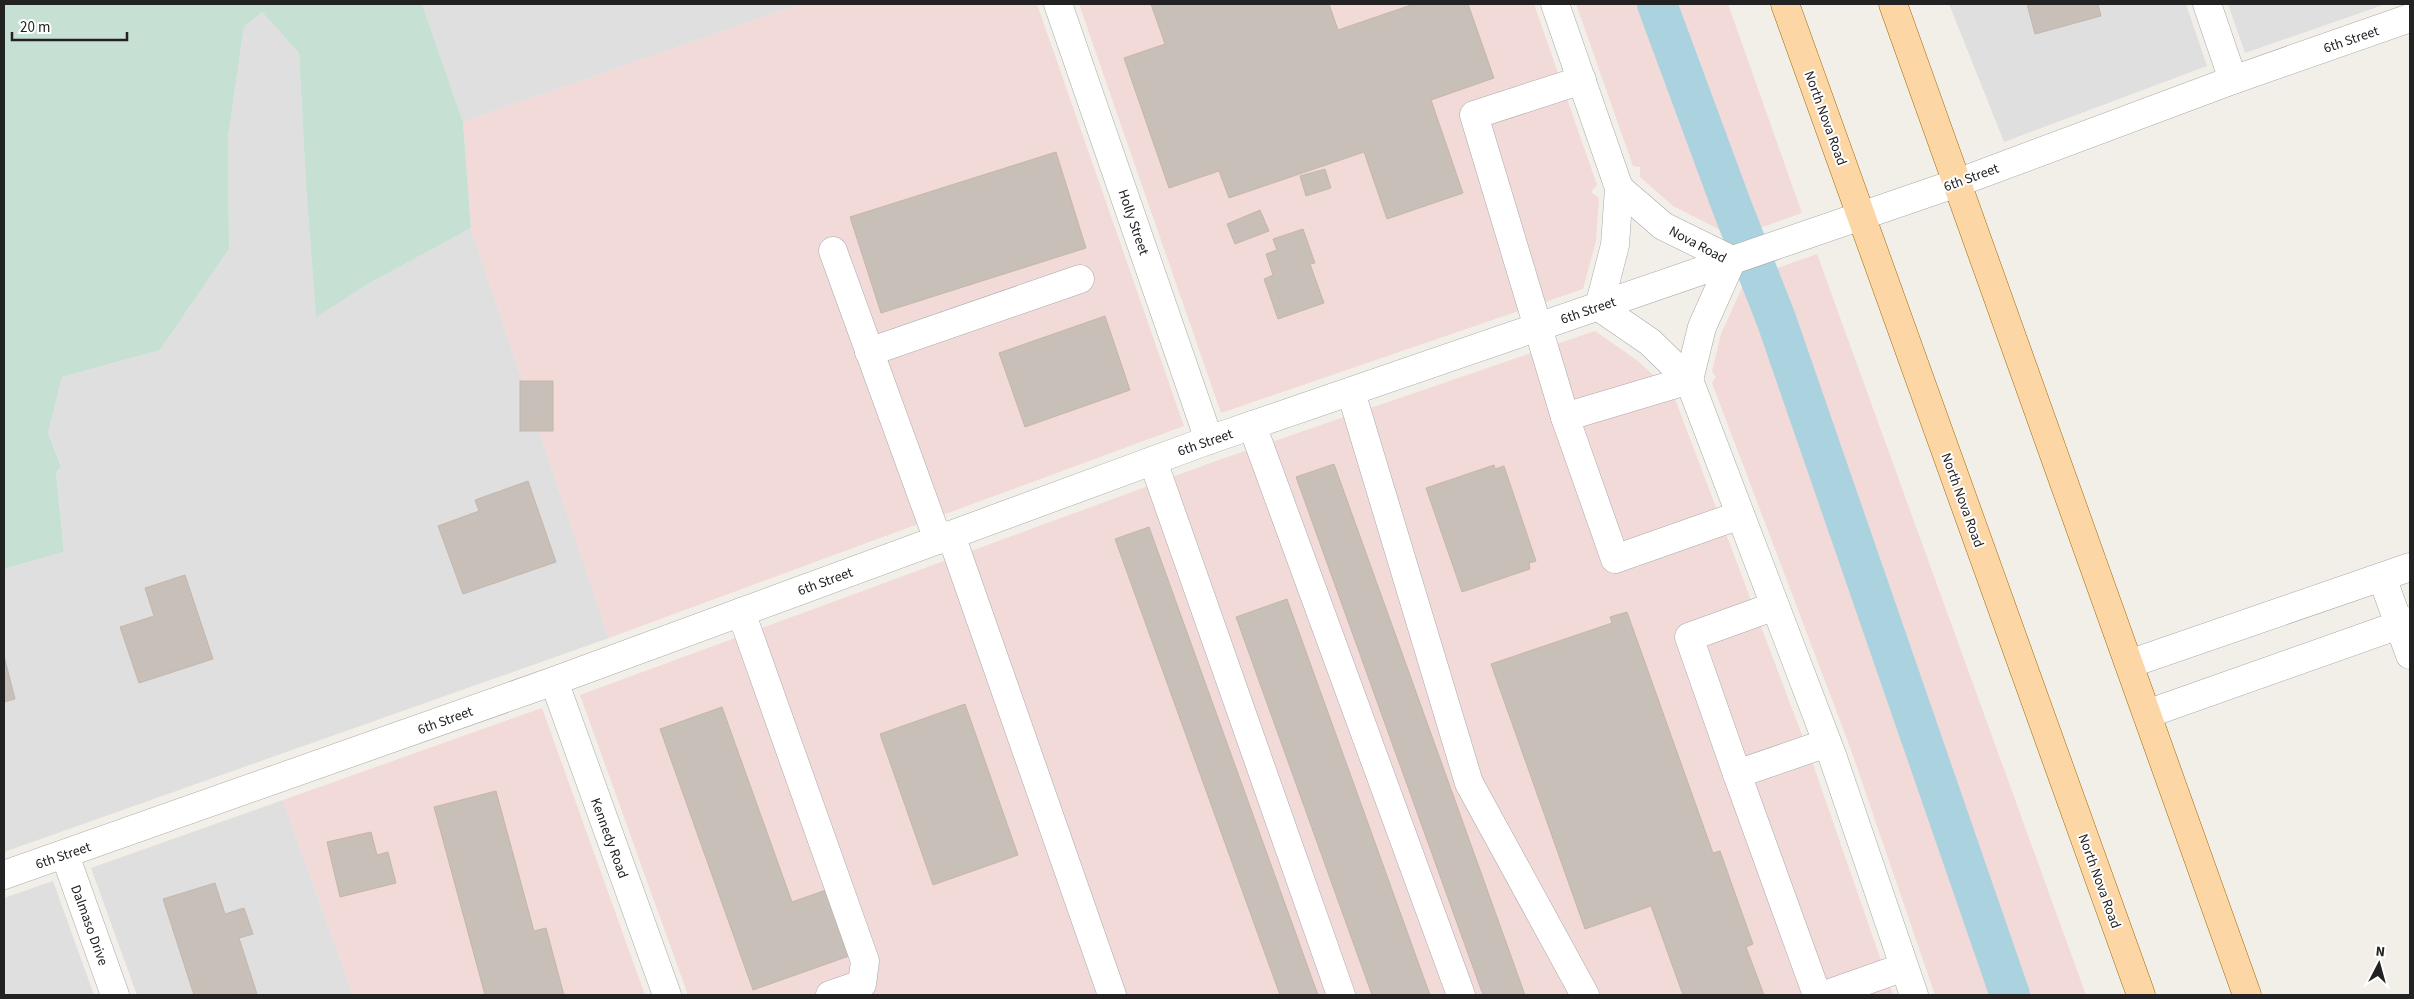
<svg xmlns="http://www.w3.org/2000/svg" width="2414" height="999" viewBox="0 0 2414 999" font-family="'Source Sans 3',sans-serif">
  <style>
    .residential { fill: #e0dfdf }
    .commercial { fill: #f2dad9 }
    .wetland { fill: #c6e0d4 }
    .lines { fill: none; stroke-linecap: round; stroke-linejoin: round }
    .canal { stroke: #aad3df; stroke-width: 40 }
    .building { fill: #c7bfb8; stroke: #c4b6ab }
    .minor-casing { stroke: #a9a9a9; stroke-width: 29 }
    .major-casing { stroke: #a06b00; stroke-width: 29 }
    .minor { stroke: #fff; stroke-width: 28 }
    .major { stroke: #fcd6a4; stroke-width: 28 }
    .labels { text-anchor: middle; stroke-width: 4; stroke-linejoin: round; paint-order: stroke }
    .street-label { font-size: 14px; fill: #222; stroke: #fff }
  </style>
  <rect width="100%" height="100%" fill="#f2efe9"/>
  <g class="residential">
    <polygon points="422,4 801,4 463,122"/>
    <polygon points="1949,4 2186,4 2207,66 2004,142"/>
    <polygon points="2228,4 2386,4 2245,53"/>
    <polygon points="262,12 299,53 306,186 316,316 368,284 471,228 609,638 4,852 4,569 64,552 56,471 61,465 48,433 62,377 160,350 229,249 228,137 244,27"/>
    <polygon points="283,800 353,995 137,995 91,868"/>
    <polygon points="53,881 94,995 4,995 4,898"/>
  </g>
  <g class="commercial">
    <polygon points="801,4 1037,4 1184,426 609,638 471,228 463,122"/>
    <polygon points="1079,4 1534,4 1597,185 1591,192 1599,198 1596,241 1583,289 1221,413"/>
    <polygon points="1576,4 1728,4 1802,213 1734,237 1673,206 1640,177 1640,167 1633,166"/>
    <polygon points="1817,254 2086,995 1935,995 1850,747 1712,383 1716,377 1712,371 1721,334 1746,279"/>
    <polygon points="1595,331 1638,361 1667,388 1665,396 1675,399 1813,764 1893,995 688,995 580,695 1216,461"/>
    <polygon points="542,708 645,995 353,995 283,800"/>
  </g>
  <polygon class="wetland" points="4,4 422,4 463,122 471,228 368,284 316,317 306,186 299,53 262,12 244,27 228,137 229,249 160,350 62,377 48,433 61,466 56,472 64,552 4,569"/>
  <g class="lines">
    <polyline class="canal" points="1657,4 1732,207 1776,319 2010,995"/>
  </g>
  <g class="building">
    <polygon points="1151,4 1329,4 1338,30 1414,4 1468,4 1494,78 1431,100 1463,193 1387,219 1364,152 1229,198 1219,171 1169,188 1124,58 1165,44"/>
    <polygon points="2027,4 2098,4 2101,16 2035,34"/>
    <polygon points="1056,152 1086,248 881,313 850,217"/>
    <polygon points="1325,169 1331,188 1306,196 1300,176"/>
    <polygon points="1260,210 1269,231 1235,244 1227,224"/>
    <polygon points="1303,229 1315,263 1310,264 1324,303 1278,319 1264,279 1273,275 1266,254 1277,250 1273,239"/>
    <polygon points="1105,316 1130,390 1025,427 999,353"/>
    <rect x="520" y="381" width="33" height="50"/>
    <polygon points="1334,464 1525,995 1483,995 1296,477"/>
    <polygon points="1494,465 1495,469 1504,466 1536,561 1529,563 1530,569 1462,592 1426,488"/>
    <polygon points="528,481 556,562 463,594 438,526 479,511 475,500"/>
    <polygon points="1149,527 1318,995 1280,995 1115,539"/>
    <polygon points="185,575 213,659 139,683 120,627 154,616 145,588"/>
    <polygon points="1287,599 1430,995 1372,995 1236,617"/>
    <polygon points="1627,612 1713,853 1720,851 1753,944 1746,947 1764,995 1683,995 1651,906 1585,929 1491,664 1612,623 1610,617"/>
    <polygon points="4,656 15,699 4,702"/>
    <polygon points="965,704 1018,855 933,885 880,734"/>
    <polygon points="722,707 792,902 829,889 852,955 753,990 660,729"/>
    <polygon points="496,791 534,931 546,928 564,995 485,995 434,807"/>
    <polygon points="371,832 377,855 388,852 396,883 340,897 327,842"/>
    <polygon points="215,883 225,914 244,908 253,934 239,938 257,994 194,995 163,899"/>
  </g>
  <g class="lines">
    <g class="minor-casing">
      <g id="minor">
        <polyline points="1058,4 1209,440"/>
        <polyline points="1555,4 1619,188 1615,245 1599,307"/>
        <polyline points="2207,4 2233,80"/>
        <polyline points="1582,80 1474,115 1565,417 1615,559 1740,515"/>
        <polyline points="1619,188 1663,226 1732,260"/>
        <polyline points="833,251 938,540"/>
        <polyline points="1599,307 1650,342 1689,380 1832,755 1914,995"/>
        <polyline points="869,352 1080,279"/>
        <polyline points="1689,380 1702,327 1732,260"/>
        <polyline points="1351,392 1469,783 1585,995"/>
        <polyline points="1565,417 1689,380"/>
        <polyline points="1252,425 1461,995"/>
        <polyline points="1153,461 1341,995"/>
        <polyline points="951,535 1112,995"/>
        <polyline points="2382,577 2410,655"/>
        <polyline points="1775,606 1689,637 1737,774 1827,743"/>
        <polyline points="741,612 865,961 862,984 830,995"/>
        <polyline points="2129,664 2410,567"/>
        <polyline points="554,681 667,995"/>
        <polyline points="2147,714 2410,621"/>
        <polyline points="1737,774 1817,995"/>
        <polyline points="65,855 115,995"/>
        <polyline points="4,875 554,681 1209,440 1957,183 2233,80 2410,18"/>
        <polyline points="1825,995 1904,967"/>
      </g>
    </g>
    <g class="major-casing">
      <g id="major">
        <polyline points="1785,4 2141,995"/>
        <polyline points="1893,4 2247,995"/>
      </g>
    </g>
    <use href="#minor" class="minor"/>
    <use href="#major" class="major"/>
  </g>
  <g class="labels">
    <g class="street-label">
      <text transform="translate(2351 39) rotate(-19)" y="5">6th Street</text>
      <text transform="translate(1826 118) rotate(70)" y="5">North Nova Road</text>
      <text transform="translate(1971 177) rotate(-20)" y="5">6th Street</text>
      <text transform="translate(1134 222) rotate(71)" y="5">Holly Street</text>
      <text transform="translate(1698 244) rotate(28)" y="5">Nova Road</text>
      <text transform="translate(1588 310) rotate(-19)" y="5">6th Street</text>
      <text transform="translate(1205 442) rotate(-19)" y="5">6th Street</text>
      <text transform="translate(1963 500) rotate(70)" y="5">North Nova Road</text>
      <text transform="translate(825 581) rotate(-20)" y="5">6th Street</text>
      <text transform="translate(445 720) rotate(-20)" y="5">6th Street</text>
      <text transform="translate(610 838) rotate(70)" y="5">Kennedy Road</text>
      <text transform="translate(63 855) rotate(-19)" y="5">6th Street</text>
      <text transform="translate(2100 881) rotate(70)" y="5">North Nova Road</text>
      <text transform="translate(90 925) rotate(70)" y="5">Dalmaso Drive</text>
    </g>
  </g>
  <rect width="2414" height="999" fill="none" stroke="#222222" stroke-width="10"/>
  <g transform="translate(2379 964) rotate(6)" stroke="#ffffff" stroke-width="4" paint-order="stroke">
  <path d="M0-4L9 19L0 12L-9 19Z" fill="#222222"/>
  <text y="-8" font-size="14" font-weight="bold" text-anchor="middle" fill="#222222">N</text>
  </g>
  <path d="M12 32v8h115v-8" fill="none" stroke="#222222" stroke-width="2.5"/>
  <text x="20" y="32" font-size="15" fill="#222222" stroke="#ffffff" stroke-width="4" paint-order="stroke">20 m</text>
</svg>
